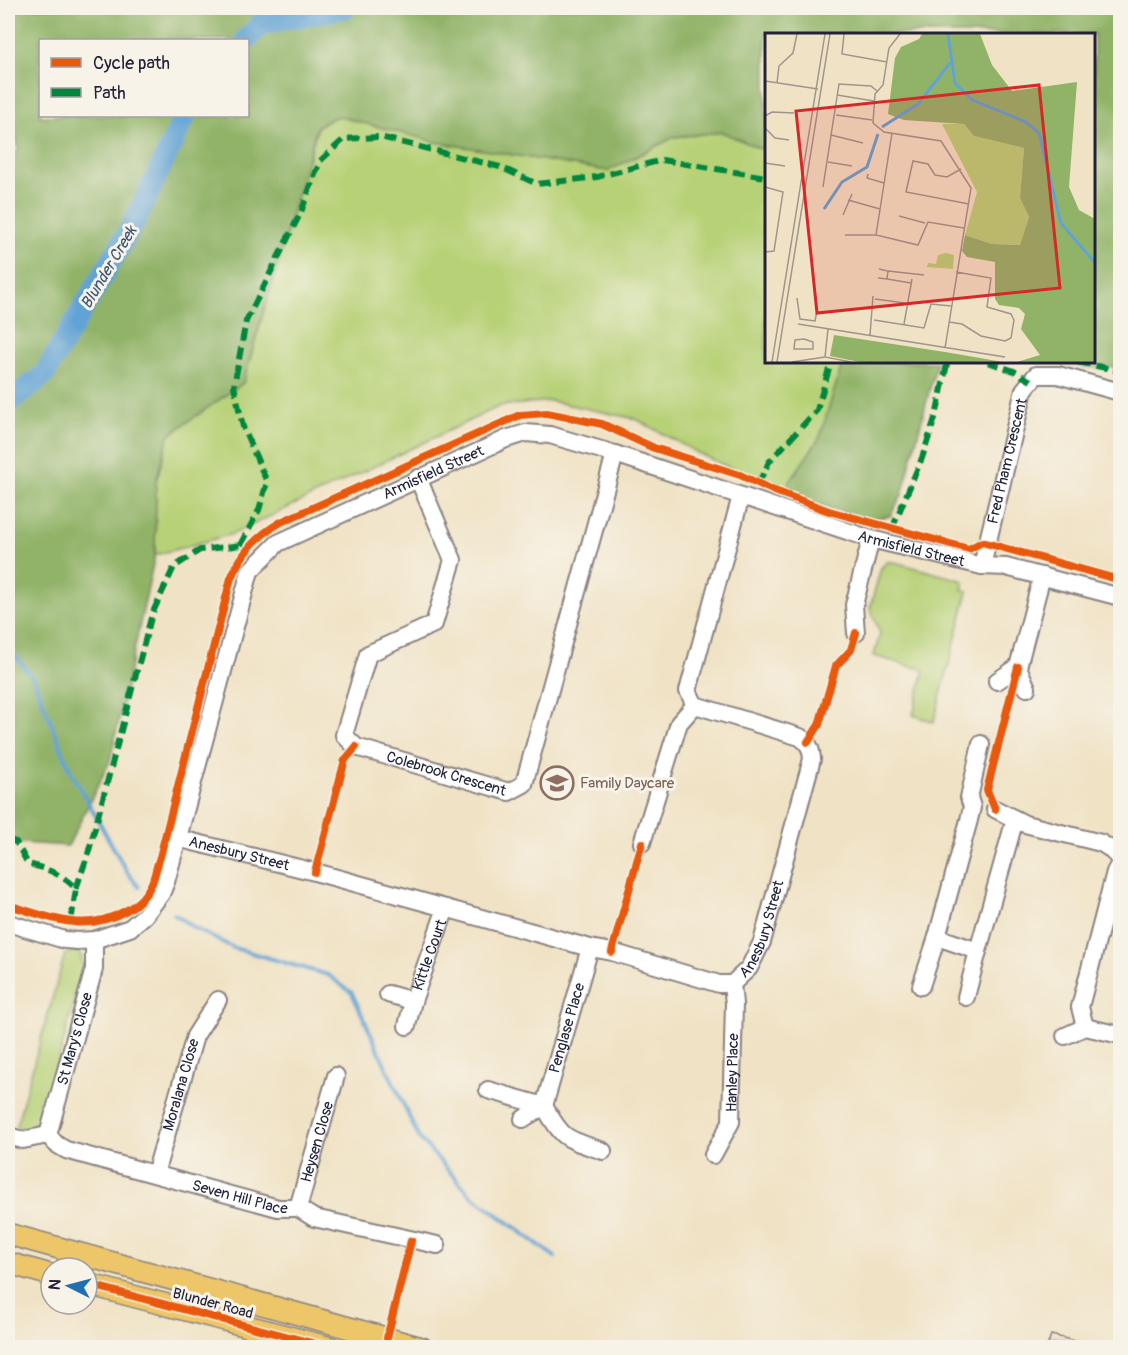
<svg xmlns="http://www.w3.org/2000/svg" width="1128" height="1355" viewBox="0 0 1128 1355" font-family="Pangolin,sans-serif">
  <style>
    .green { fill: #b7d177; stroke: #6c7a59; stroke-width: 1.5 }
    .forest { fill: #91b368; stroke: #5a6a52; stroke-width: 1.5; fill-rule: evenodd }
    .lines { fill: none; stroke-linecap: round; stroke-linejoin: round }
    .stream { stroke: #62a3d5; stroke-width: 4 }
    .river { stroke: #62a3d5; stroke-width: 22 }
    .building { fill: #d69bd4 }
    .minor-casing { stroke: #898280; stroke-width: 20 }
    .major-casing { stroke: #898280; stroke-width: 24 }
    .minor { stroke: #fff; stroke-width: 16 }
    .major { stroke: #ecc669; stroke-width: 21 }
    .quiet { stroke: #00873e; stroke-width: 6; stroke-dasharray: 12 6; stroke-linecap: butt }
    .cycleway-casing { stroke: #f7f3e8; stroke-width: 11 }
    .cycleway { stroke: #e8590c; stroke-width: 8 }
    .labels { text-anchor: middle; stroke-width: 6; stroke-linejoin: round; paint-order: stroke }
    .street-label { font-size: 15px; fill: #22223b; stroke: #f7f3e8 }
    .education-label { font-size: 15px; fill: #785e54; stroke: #f7f3e8; text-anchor: start }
    .water-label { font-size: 16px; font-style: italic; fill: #3c5679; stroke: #f7f3e8 }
    .inset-river { fill: none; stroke: #62a3d5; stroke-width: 3 }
    .inset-road { fill: none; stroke: #9e958d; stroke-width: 1.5 }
    .view { fill: #d62828; fill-opacity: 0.15; stroke: #d62828; stroke-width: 3 }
    .inset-edge { fill: none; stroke: #22223b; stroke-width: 3 }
  </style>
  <rect width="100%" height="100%" fill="#f7f3e8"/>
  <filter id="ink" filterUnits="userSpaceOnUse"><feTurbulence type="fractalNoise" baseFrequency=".0167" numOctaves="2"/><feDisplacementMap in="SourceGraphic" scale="12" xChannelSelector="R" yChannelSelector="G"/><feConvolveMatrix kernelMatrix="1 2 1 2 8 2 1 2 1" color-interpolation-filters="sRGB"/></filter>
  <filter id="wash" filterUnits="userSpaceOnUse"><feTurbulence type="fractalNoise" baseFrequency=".008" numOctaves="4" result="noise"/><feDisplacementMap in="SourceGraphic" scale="24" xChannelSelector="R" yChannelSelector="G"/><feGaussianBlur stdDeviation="1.35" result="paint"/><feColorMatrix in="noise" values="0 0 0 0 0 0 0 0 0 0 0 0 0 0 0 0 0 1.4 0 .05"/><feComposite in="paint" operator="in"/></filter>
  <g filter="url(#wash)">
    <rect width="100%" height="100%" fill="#f0e2c4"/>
    <g class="green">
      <polygon points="337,116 436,142 608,171 674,137 722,132 766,151 766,362 843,362 820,437 782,493 696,452 636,419 551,401 500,406 233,534 155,555 156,481 169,435 243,383 318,126"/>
      <polygon points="887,562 894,562 964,581 962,590 968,591 934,722 913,715 924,670 874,656 880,633 870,608 881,568"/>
      <polygon points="75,951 81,954 83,969 43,1117 38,1126 28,1131 16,1126 65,954"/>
    </g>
    <g class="forest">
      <path d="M 8,8 L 1120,8 L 1120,367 L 1084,368 L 1056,362 L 1094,362 L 1094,34 L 766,34 L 766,151 L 722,132 L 674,137 L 608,171 L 436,142 L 337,116 L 317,126 L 243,383 L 169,435 L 156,481 L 155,555 L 110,761 L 68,846 L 8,842 L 8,158 L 18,151 L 8,65 ZM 40,40 L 248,40 L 248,116 L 40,116 Z"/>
      <polygon points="843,362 937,362 902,495 890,516 867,520 782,493 820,437"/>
    </g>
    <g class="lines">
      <g class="stream">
        <polyline points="8,647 33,678 71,772 127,872 139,887"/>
        <polyline points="174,914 196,929 234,948 328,975 352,993 419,1138 471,1195 555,1257"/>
      </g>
      <g class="river">
        <polyline points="246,40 261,24 345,8"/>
        <polyline points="8,403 44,375 136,219 185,116"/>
      </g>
    </g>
    <g id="blocks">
      <polygon class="building" points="1051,1335 1087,1344 1086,1347 1047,1347"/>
    </g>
  </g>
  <g filter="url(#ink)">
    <use href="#blocks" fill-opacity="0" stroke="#898280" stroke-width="1.5"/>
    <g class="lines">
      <g class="minor-casing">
        <g id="minor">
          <path id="s1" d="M 418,478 L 453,560 L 434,624 L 368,654 L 344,735 L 356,747 L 509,792 L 524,784 L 615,454"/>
          <path id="s2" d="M 982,566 L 1024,390 L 1036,375 L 1058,375 L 1120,392"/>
          <polyline points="856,633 854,605 871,539"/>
          <polyline points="1018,667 1042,576"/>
          <polyline points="997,681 1018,667 1027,688"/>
          <polyline points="995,809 1025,824 1101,843 1109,848 1120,859"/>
          <path id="s3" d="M 177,838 L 315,872 L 590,948 L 612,952 L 719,984 L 732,984 L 749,968 L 762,942 L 812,759 C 811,748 809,743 800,737 L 695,705 L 688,691 L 741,496"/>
          <polyline points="642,843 679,723 695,705"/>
          <path id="s4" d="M 8,923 L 65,940 L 78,941 L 94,940 L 130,928 L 145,915 L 161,894 L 166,882 L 250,571 L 278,543 L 506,439 L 526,433 L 550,435 L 615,454 L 871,539 L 982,566 L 1006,567 L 1120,597"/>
          <polyline points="937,937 969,820 972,807 969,798 981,744"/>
          <polyline points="978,951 1015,819"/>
          <polyline points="921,986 937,937 978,951 966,997"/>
          <path id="s5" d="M 388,994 L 413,1001 L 446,908"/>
          <polyline points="407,1026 413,1001"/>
          <polyline points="1085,1027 1080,1007 1115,872 1120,863"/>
          <polyline points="1065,1036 1085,1027 1120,1035"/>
          <path d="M 488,1090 L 544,1106 C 564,1141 565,1138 603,1151"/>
          <path id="s6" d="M 523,1119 L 544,1106 L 590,948"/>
          <path id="s7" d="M 48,1135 L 56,1144 L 66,1150 L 278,1208 L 298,1208 L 314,1218 L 437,1245"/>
          <path id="s8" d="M 48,1135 L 94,969 L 94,940"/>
          <polyline points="8,1136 23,1140 48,1135"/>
          <path id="s9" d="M 713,1155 L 731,1122 L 734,1004 L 732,984"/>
          <path id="s10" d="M 155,1174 L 195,1036 L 218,1000"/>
          <path id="s11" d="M 298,1208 L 336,1076"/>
        </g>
      </g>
      <g class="major-casing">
        <g id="major">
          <polyline points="8,1234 422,1348"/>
          <polyline points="8,1263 51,1275"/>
          <polyline points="87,1284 331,1348"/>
        </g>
      </g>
      <use href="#minor" class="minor"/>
      <use href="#major" class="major"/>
      <g class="quiet">
        <polyline points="988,362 1014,371 1031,381"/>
        <polyline points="1078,362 1120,371"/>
        <polyline points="758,484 769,462 817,410 831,362"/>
        <polyline points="892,529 922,458 937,412 947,364 949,362"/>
        <polyline points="240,545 259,510 267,482 243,427 234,386 246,321 301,212 320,161 344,139 380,137 500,167 537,184 597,177 662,160 766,177"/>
        <path d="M 8,840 L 16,842 L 28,864 C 47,869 63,874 76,889 L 71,922"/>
        <polyline points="76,889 88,854 152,614 174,567 200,550 241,545 244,548"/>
      </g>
      <g class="cycleway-casing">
        <g id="cycleway">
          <polyline points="808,742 819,725 836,666 851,650 856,633"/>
          <polyline points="995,809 987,790 1018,667"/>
          <polyline points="315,872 345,760 356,747"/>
          <path d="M 8,905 C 51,917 84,935 127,910 C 138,904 147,894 152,883 C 155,875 157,865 160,857 L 231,578 C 242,552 257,536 281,522 L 520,415 L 547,413 L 602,424 L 654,448 L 740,475 L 772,490 L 829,511 L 969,549 L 982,542 L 1120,580"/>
          <polyline points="612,952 642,843"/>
          <polyline points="87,1284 331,1348"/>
          <polyline points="387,1338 411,1241"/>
        </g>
      </g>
      <use href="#cycleway" class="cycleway"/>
    </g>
  </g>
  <defs>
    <g id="school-ring" transform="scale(1.725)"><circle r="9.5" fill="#f7f3e8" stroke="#8d6e63" stroke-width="1.5"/><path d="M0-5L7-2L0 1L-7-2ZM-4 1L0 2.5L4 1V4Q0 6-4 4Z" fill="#8d6e63"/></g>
  </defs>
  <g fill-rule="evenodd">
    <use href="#school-ring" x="557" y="783"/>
  </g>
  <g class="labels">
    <g class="street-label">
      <text dy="5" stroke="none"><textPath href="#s2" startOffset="108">Fred Pham Crescent</textPath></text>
      <text dy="5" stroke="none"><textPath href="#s4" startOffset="718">Armisfield Street</textPath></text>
      <text dy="5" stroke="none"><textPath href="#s4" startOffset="1222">Armisfield Street</textPath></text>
      <text dy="5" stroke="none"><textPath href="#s1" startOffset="424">Colebrook Crescent</textPath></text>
      <text dy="5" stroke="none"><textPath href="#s3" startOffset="64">Anesbury Street</textPath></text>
      <text dy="5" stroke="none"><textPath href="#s3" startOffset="639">Anesbury Street</textPath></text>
      <text dy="5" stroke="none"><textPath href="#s5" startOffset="75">Kittle Court</textPath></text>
      <text dy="5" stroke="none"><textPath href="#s6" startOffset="106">Penglase Place</textPath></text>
      <text dy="5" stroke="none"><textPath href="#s8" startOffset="100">St Mary's Close</textPath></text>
      <text dy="5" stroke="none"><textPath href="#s9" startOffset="87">Hanley Place</textPath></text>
      <text dy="5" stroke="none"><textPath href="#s10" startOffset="93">Moralana Close</textPath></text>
      <text dy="5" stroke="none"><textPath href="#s11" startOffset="69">Heysen Close</textPath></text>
      <text dy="5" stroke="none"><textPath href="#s7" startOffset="204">Seven Hill Place</textPath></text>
      <text transform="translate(213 1303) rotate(15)" y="5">Blunder Road</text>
    </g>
    <g class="education-label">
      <text x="580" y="788">Family Daycare</text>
    </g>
    <g class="water-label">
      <text transform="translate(108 267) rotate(-59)" y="6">Blunder Creek</text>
    </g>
  </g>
  <g transform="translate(765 33)">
    <rect width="330" height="330" fill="#f0e2c4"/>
    <path d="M 177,91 L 199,91 L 209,103 L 259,115 L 255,165 L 264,184 L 255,212 L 227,211 L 200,202 L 212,159 ZM 181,220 L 189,222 L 188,236 L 162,234 L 163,230 L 171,231 L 173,222 Z" fill="#b7d177"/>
    <path d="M 157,1 L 215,1 L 227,32 L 247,58 L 312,49 L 304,154 L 314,177 L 330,186 L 330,329 L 252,329 L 275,322 L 256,296 L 260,281 L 254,275 L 234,272 L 230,266 L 230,229 L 202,224 L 197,218 L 200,202 L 227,211 L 255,212 L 264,184 L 255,165 L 259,115 L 209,103 L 199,91 L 139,87 L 123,81 L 130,25 L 136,14 L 154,6 ZM 69,302 L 180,319 L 238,329 L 94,329 L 65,323 Z" fill="#91b368"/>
    <path class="inset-river" d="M 183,1 L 190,50 L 207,67 L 261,89 L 274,100 L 296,190 L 330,230M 117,94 L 153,71 L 185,30M 59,176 L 77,149 L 102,134 L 113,101"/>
    <path class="inset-road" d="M 79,1 L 77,21 L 122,29M 135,1 L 124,15 L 118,52 L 110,61 L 108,90 L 119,99 L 176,108 L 206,155 L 180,315M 0,48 L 53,56M 12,50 L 14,33 L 28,20 L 32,1M 72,62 L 109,68M 71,82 L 107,87M 0,83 L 7,79 L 29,80M 0,95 L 10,105 L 24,107M 127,100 L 111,202 L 153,212 L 163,189 L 199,195M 66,102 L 98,110M 63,129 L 87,133M 0,130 L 20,133M 196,136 L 182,144 L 170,142 L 163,131 L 148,128 L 141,159 L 204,171M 103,141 L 102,145 L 119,150M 0,154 L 18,159 L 9,218 L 0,219M 58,154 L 74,51 L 106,53 L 112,58M 83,167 L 115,176M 78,182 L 87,161M 134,183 L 160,190M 80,202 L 111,202M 123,238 L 159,242M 113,245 L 122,246 L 123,238 L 114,236M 122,246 L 146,250M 32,265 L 35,286 L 50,288 L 52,278M 110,266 L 140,270M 109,287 L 159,295 L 166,271 L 186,273M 184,289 L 197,291 L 216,303 L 240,308 L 246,305 L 249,287 L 246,281 L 222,274 L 226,245 L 191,239M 33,291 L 240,324M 139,291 L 147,246M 63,296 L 60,324 L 86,329M 105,302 L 108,263M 39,306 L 48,309 L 48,316 L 29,316 L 30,307 ZM 7,329 L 60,1M 12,329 L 65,1M 27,329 L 60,324"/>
    <path class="view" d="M 274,52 L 295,255 L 52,280 L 31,78 Z"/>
    <rect width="330" height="330" class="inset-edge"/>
  </g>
  <rect width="1128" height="1355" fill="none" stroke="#f7f3e8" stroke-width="30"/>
  <rect x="39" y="39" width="210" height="78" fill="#f7f3e8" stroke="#a29fa3" stroke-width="1.5"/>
  <rect x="51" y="58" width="30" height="9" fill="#e8590c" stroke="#a29fa3" stroke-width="1.5"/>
  <text x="93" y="69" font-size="18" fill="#22223b">Cycle path</text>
  <rect x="51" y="88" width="30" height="9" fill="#00873e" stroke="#a29fa3" stroke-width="1.5"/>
  <text x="93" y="99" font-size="18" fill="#22223b">Path</text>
  <g transform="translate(69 1286) rotate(276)"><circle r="28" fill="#f7f3e8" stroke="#a29fa3" stroke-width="1.5"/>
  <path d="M0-4.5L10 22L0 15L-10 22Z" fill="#1f6fb2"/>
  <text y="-9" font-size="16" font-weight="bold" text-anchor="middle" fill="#22223b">N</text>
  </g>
</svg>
